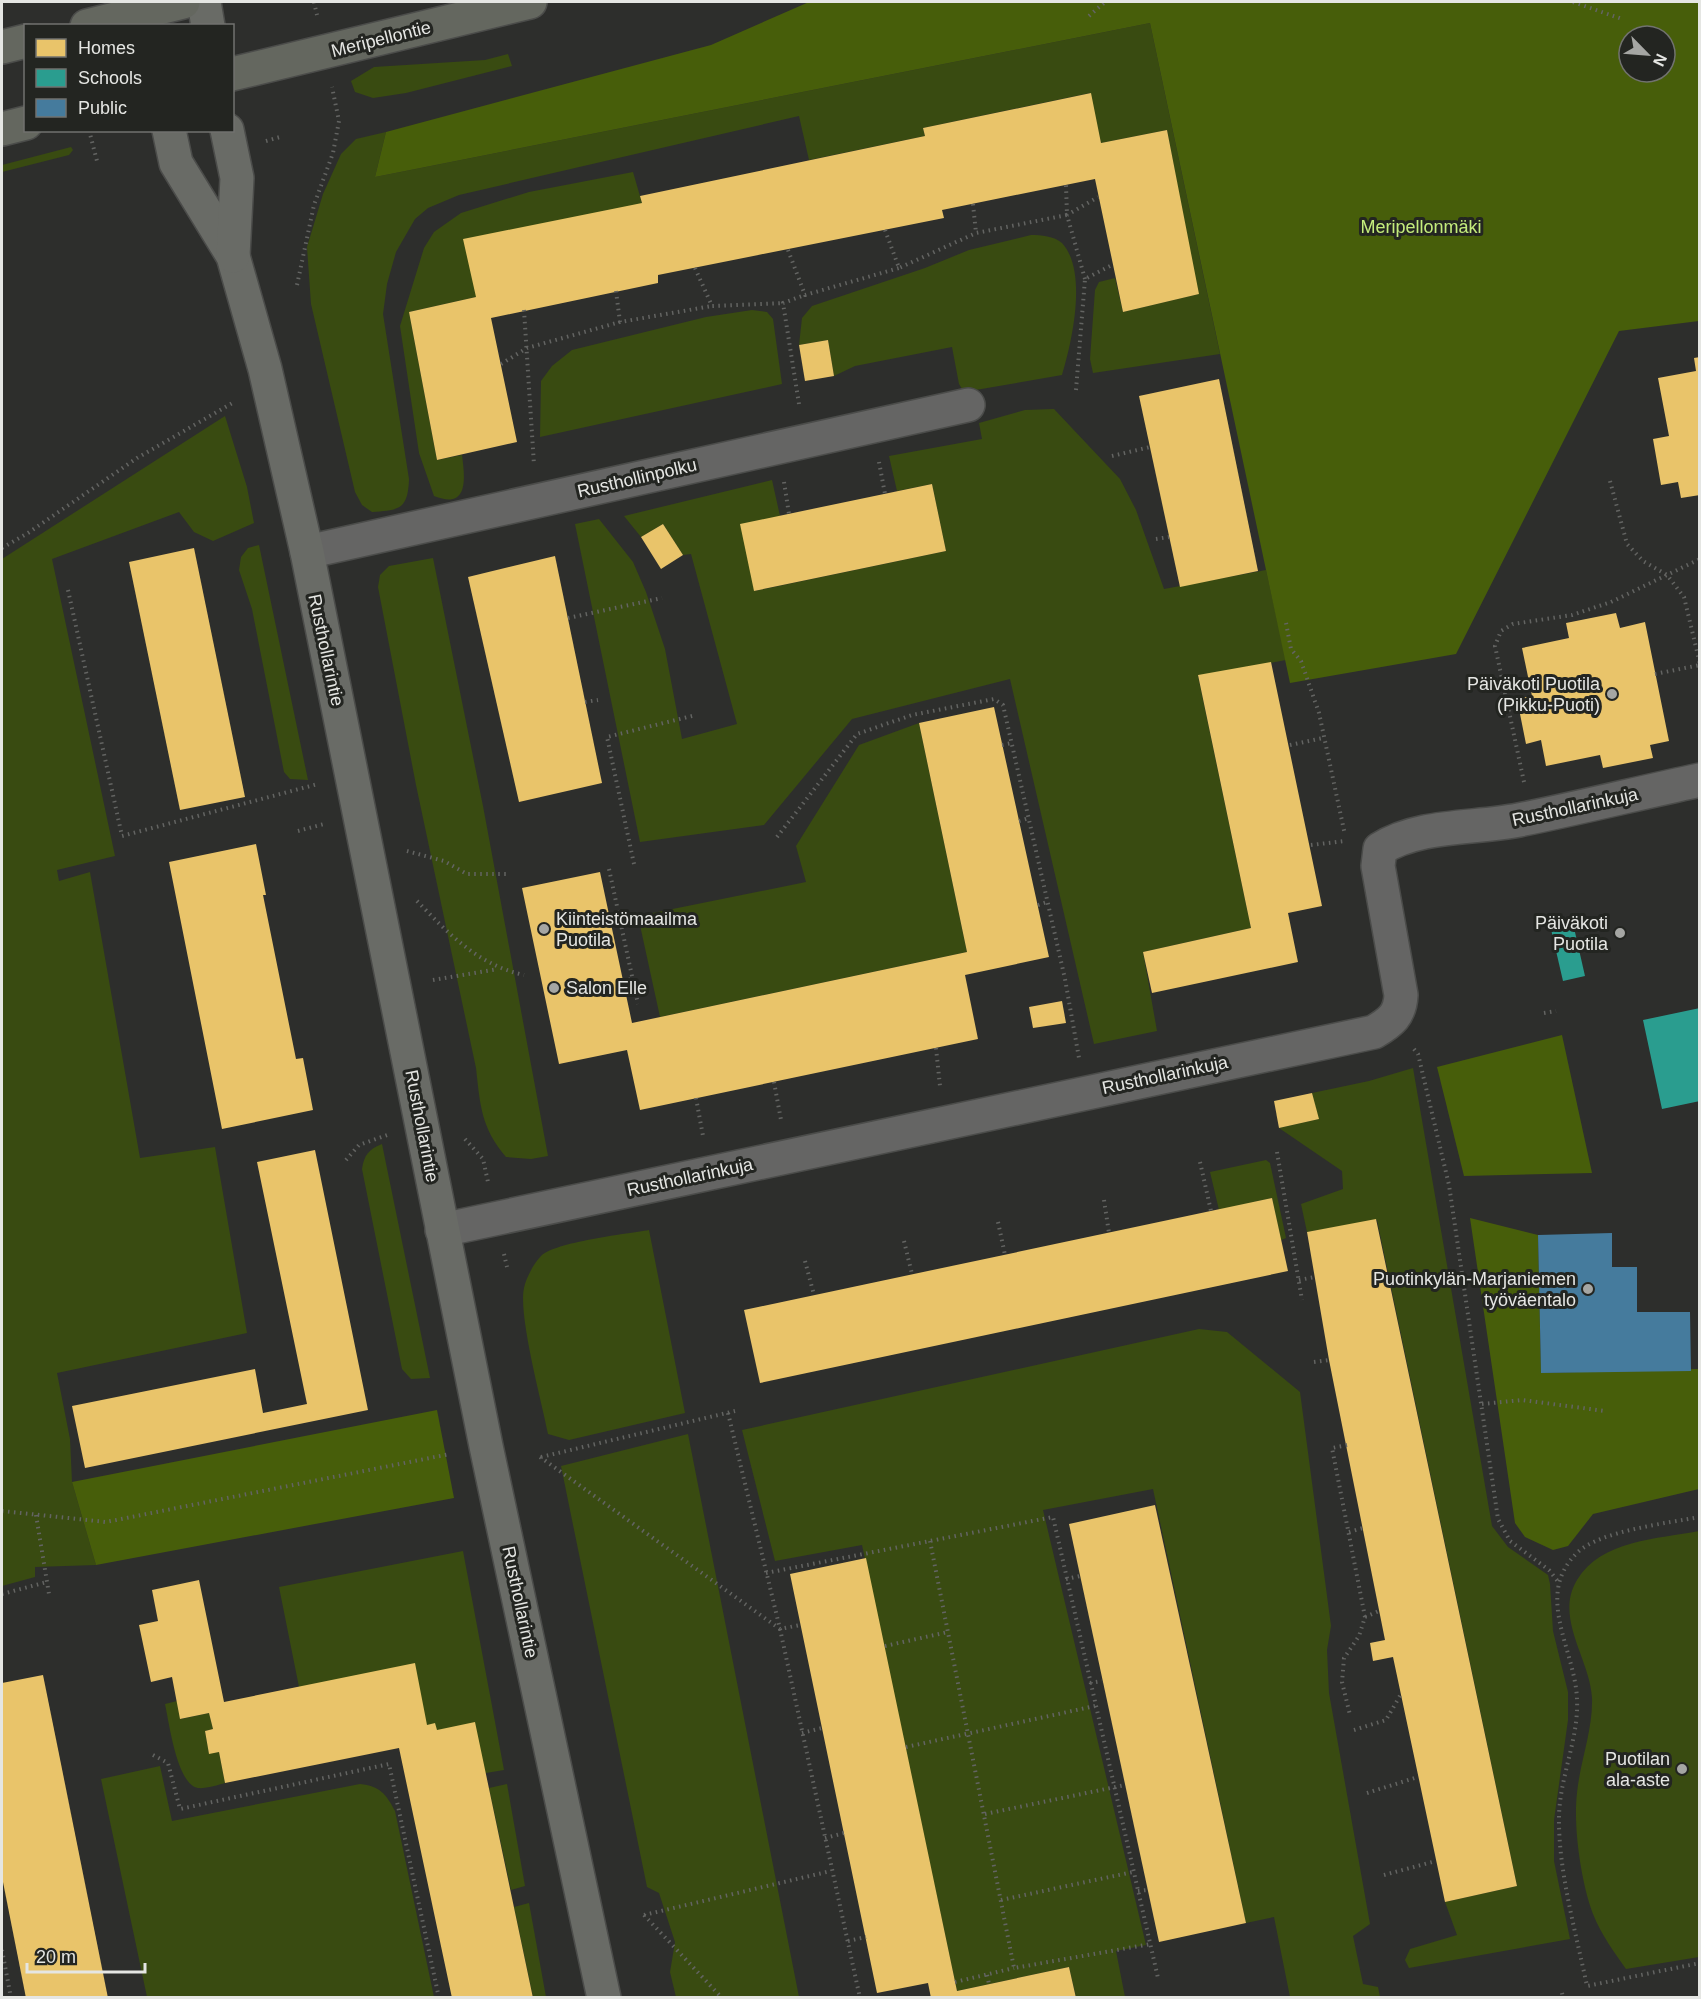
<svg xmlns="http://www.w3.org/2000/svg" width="1701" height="1999" viewBox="0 0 1701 1999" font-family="Arial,sans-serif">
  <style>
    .green { fill: #394b11 }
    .forest { fill: #475e0a; fill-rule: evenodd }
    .homes { fill: #e9c46a }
    .schools { fill: #2a9d8f }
    .public { fill: #457b9d }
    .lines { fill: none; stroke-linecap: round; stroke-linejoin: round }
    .minor-casing { stroke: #4b4c4a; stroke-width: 36 }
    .secondary-casing { stroke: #4b4c4a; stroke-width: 36 }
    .primary-casing { stroke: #4b4c4a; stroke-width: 36 }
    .path { stroke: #636462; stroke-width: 4; stroke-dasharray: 1.5 4.5; stroke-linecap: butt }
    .minor { stroke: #656564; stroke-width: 33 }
    .secondary { stroke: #696b66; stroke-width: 33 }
    .primary { stroke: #64675f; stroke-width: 33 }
    .poi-dot { fill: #a5a6a3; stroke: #232521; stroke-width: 2 }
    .labels { text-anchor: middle; stroke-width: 6; stroke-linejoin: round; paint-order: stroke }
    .street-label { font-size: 18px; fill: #e5e6e3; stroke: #232521 }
    .park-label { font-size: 18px; fill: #c4ec7c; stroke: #232521 }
    .poi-label { font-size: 18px; fill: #e5e6e3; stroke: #232521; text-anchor: end }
  </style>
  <rect width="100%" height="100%" fill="#2d2e2c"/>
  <g class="green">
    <path d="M 1150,23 L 1220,354 L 1093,373 L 1090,359 L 1095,290 L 1099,282 L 1115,278 L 1123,312 L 1198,294 L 1167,130 L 1101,143 L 1090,93 L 923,128 L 925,136 L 809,160 L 799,116 L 459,195 L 428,208 L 415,219 L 396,252 L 387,284 L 383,314 L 409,479 C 408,510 399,510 372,512 L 362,505 L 355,492 L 311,304 L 307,247 L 323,194 L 341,154 L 356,139 L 386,132 L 375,177 Z"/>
    <polygon points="508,54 512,66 406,93 373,98 355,92 351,81 374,67 485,60"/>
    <polygon points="71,147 73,150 69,155 2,172 2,165"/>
    <path d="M 633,172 L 642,203 L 476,297 L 409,312 L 437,460 L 462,455 C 465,478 469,510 434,496 L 419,453 L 400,326 L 424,248 L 434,232 L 461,213 L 529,192 Z"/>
    <path d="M 1031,235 C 1041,235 1054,236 1062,243 C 1088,271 1072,342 1062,375 L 964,392 L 959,384 L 952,347 L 855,366 L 834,376 L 828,340 L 799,345 L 802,318 L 812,306 L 925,268 L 969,250 Z"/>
    <polygon points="752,310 767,312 773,319 782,384 540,437 541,381 552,366 572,350 706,317"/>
    <polygon points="1054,409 1120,479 1136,510 1164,589 1266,570 1286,660 1198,676 1251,928 1143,952 1157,1031 1094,1044 1010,679 852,719 764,825 640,842 575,524 599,519 633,562 646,592 665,649 682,739 737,724 691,554 683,555 663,524 641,537 624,516 772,480 780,516 755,591 946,551 932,484 897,491 889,456 982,439 979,423 1025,410"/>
    <polygon points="225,416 247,487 254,523 213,541 194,532 179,512 52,559 115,856 57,870 59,881 90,872 140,1158 215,1147 247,1333 57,1373 70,1439 72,1482 96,1565 35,1567 35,1577 2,1586 2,559"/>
    <polygon points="259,545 308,780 290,779 284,772 252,609 239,570 241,557 248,548"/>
    <path d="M 433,558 L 483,806 L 548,1156 L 531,1159 L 506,1157 C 481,1128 480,1104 476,1068 L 416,785 L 378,587 L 380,575 L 389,566 Z"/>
    <polygon points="919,723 967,952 660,1017 638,916 806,882 796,846 859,745"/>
    <polygon points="1413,1068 1492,1526 1508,1547 1548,1575 1550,1584 1553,1631 1568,1692 1568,1720 1554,1820 1554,1861 1570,1939 1409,1968 1405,1960 1410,1949 1457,1935 1445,1902 1517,1886 1377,1220 1307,1232 1301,1204 1343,1189 1342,1171 1279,1128 1318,1119 1312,1093 1369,1081"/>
    <path d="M 382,1144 L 430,1378 L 411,1379 L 402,1369 L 362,1169 C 364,1155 369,1149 382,1144 Z"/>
    <polygon points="1266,1160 1270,1163 1286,1238 1281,1240 1272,1198 1219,1210 1210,1172"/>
    <path d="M 649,1230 L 685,1413 L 569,1440 L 548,1434 C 542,1403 518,1315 524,1288 C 526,1278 534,1263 541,1256 C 555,1242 626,1234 649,1230 Z"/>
    <polygon points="1199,1329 1227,1332 1300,1392 1331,1626 1327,1650 1329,1693 1370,1924 1353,1936 1363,1984 1378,1987 1380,1997 1290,1997 1274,1917 1246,1923 1153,1489 1043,1510 1146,1945 1116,1951 1125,1997 1076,1997 1069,1967 957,1991 862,1545 775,1561 742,1430"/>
    <polygon points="688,1434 799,1997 676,1997 670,1972 675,1942 659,1893 647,1887 561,1466"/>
    <path d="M 1699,1531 L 1699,1957 L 1626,1969 C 1614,1952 1601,1934 1593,1914 C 1581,1882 1573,1827 1577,1793 C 1580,1762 1593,1730 1592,1698 C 1590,1659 1554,1618 1577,1580 C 1601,1540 1658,1539 1699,1531 Z"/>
    <polygon points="463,1551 504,1770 486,1773 437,1730 427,1725 299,1687 279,1587"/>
    <path d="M 177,1701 L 181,1719 L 209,1713 L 213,1729 L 205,1731 L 209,1753 L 219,1752 L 225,1783 C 218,1785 205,1789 198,1788 C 177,1785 169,1722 165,1704 Z"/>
    <path d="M 160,1766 L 172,1821 L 360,1784 C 380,1786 386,1794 395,1811 L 434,1997 L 147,1997 L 101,1779 Z"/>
    <polygon points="507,1784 525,1886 511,1890 489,1788"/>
    <polygon points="529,1903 546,1997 533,1997 514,1907"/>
  </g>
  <g class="forest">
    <path d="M 809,2 L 1699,2 L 1699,321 L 1619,331 L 1456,654 L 1290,683 L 1150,23 L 375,177 L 386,132 L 711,45 ZM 1629,36 L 1665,36 L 1665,72 L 1629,72 Z"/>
    <polygon points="1562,1035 1592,1173 1464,1176 1437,1067"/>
    <polygon points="1470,1218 1538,1235 1541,1373 1699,1369 1699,1489 1593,1514 1568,1546 1553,1550 1525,1537 1515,1523"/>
    <polygon points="437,1410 454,1498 96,1565 72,1482"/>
  </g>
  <g class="homes">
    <polygon points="1091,93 1101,143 1167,130 1199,294 1123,312 1095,179 942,210 944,218 658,275 658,283 491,318 517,442 437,460 409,312 476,297 463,239 642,203 640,196 925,136 923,128"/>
    <polygon points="828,340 834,376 805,381 799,345"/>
    <polygon points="1700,357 1700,495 1681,498 1678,482 1661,485 1653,439 1669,436 1658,378 1696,371 1694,358"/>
    <polygon points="1219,379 1258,571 1180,587 1139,396"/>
    <polygon points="932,484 946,551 754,591 740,524"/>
    <polygon points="663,524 683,555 661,569 641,537"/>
    <polygon points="194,548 245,797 180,810 129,562"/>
    <polygon points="555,556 602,783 519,802 468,577"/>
    <polygon points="1616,613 1620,628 1645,622 1669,741 1650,745 1653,758 1603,768 1600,755 1546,766 1541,740 1526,744 1517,699 1532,696 1522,648 1569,638 1566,623"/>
    <polygon points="1271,662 1322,906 1288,913 1298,962 1152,993 1143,952 1251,928 1198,675"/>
    <polygon points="994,707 1049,957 965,975 978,1039 640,1110 627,1050 559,1064 522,888 600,872 632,1023 967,952 919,723"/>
    <polygon points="256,844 266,895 263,895 296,1059 303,1058 313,1110 222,1129 169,862"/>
    <polygon points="1062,1001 1066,1023 1033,1028 1029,1007"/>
    <polygon points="1312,1093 1319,1119 1279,1128 1274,1101"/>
    <polygon points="315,1150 368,1410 85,1468 72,1406 255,1369 263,1413 307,1404 257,1162"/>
    <polygon points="1272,1198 1288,1271 760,1383 744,1310"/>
    <polygon points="1376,1219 1517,1886 1445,1902 1393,1657 1373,1661 1370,1643 1385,1640 1329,1360 1307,1232"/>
    <polygon points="1155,1505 1246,1923 1159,1942 1069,1524"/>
    <polygon points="866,1558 957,1991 1069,1967 1076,1998 931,1998 928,1983 877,1993 790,1574"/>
    <polygon points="199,1580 224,1702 415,1663 427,1725 435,1723 437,1730 475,1722 533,1998 452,1998 399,1748 225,1783 219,1752 209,1754 205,1731 213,1729 209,1713 180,1719 172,1677 151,1682 139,1625 158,1621 152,1590"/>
    <polygon points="43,1675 59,1754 108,1998 26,1998 2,1877 2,1683"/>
  </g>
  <g class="schools">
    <polygon points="1572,919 1585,976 1563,981 1550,925"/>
    <polygon points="1700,1008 1700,1101 1662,1109 1643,1020"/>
  </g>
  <polygon class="public" points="1612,1233 1612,1267 1637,1267 1637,1312 1690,1312 1691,1371 1541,1373 1538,1235"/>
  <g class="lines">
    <g class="minor-casing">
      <g id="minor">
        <polyline points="307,552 968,405"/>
        <path d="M 442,1230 L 1374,1032 C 1391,1022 1400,1015 1401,995 L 1378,866 L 1380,849 C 1419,824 1474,829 1519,820 C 1579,808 1639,793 1700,780"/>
      </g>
    </g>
    <g class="secondary-casing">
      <g id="secondary">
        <polyline points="204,2 208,26"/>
        <polyline points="169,130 176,163 233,256 265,369 307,552 486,1446 604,1998"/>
        <polyline points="227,130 237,178 233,256"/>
      </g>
    </g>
    <g class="primary-casing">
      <g id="primary">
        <polyline points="87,26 183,2"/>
        <polyline points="2,47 26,41"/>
        <polyline points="232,74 530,2"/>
        <polyline points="2,129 26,123"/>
      </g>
    </g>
    <g class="path">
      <polyline points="314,2 317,15"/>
      <polyline points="1573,2 1622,19"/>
      <polyline points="1089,16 1105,2"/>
      <polyline points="89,130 97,161"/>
      <polyline points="266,141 280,137"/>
      <polyline points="973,204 976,233 1067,215 1066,185"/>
      <polyline points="885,230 899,268 976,233"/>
      <polyline points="788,250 805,295 899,268"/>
      <polyline points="695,268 712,306 783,303"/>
      <polyline points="1085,279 1067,215 1098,197"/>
      <polyline points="297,285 314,205 333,153 339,121 332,87"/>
      <polyline points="616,291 620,322 712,306"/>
      <polyline points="524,310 534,465"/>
      <polyline points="501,364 527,348 620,322"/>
      <polyline points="1076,390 1085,279 1112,265"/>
      <polyline points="799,404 783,303 805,295"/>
      <polyline points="1112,456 1150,447"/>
      <polyline points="879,462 885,494"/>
      <polyline points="1610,481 1627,544 1643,561 1667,575 1684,597 1700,664"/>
      <polyline points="784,482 789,514"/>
      <polyline points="1156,539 1169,537"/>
      <polyline points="2,548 28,533 137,458 234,402"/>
      <polyline points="68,590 122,836 318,784"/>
      <polyline points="568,618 662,598"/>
      <polyline points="1286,623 1291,649 1301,661 1319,713 1345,835"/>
      <polyline points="1655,674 1700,665"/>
      <polyline points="585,702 598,700"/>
      <polyline points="1002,745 1012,743"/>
      <polyline points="1290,745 1323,738"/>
      <polyline points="1524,782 1495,646 1501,631 1513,624 1572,615 1611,602 1700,559"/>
      <polyline points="1019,821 1029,818"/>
      <polyline points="298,831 324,824"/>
      <polyline points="777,837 857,734 912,715 994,699 1003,705 1065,979 1079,1058"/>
      <polyline points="1311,845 1345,841"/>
      <polyline points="407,851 444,861 467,874 508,874"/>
      <polyline points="634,864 607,737 696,715"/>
      <polyline points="609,869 638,1004"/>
      <path d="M 417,901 C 449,934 478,965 524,975"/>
      <polyline points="1038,905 1047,902"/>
      <polyline points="611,925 621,924"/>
      <polyline points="433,980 498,969"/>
      <polyline points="623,981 632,979"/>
      <polyline points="1544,1013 1556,1011"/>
      <polyline points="936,1048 940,1086"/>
      <polyline points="1414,1049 1418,1054 1449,1185 1498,1519 1510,1541 1549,1570 1560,1584"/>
      <polyline points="774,1082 781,1120"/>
      <polyline points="696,1098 703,1136"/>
      <polyline points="465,1139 483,1159 488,1182"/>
      <polyline points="1277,1152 1302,1300"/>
      <polyline points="346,1160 359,1145 387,1135"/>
      <polyline points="1200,1162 1211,1211"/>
      <polyline points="1104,1200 1109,1233"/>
      <polyline points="998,1222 1005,1255"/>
      <polyline points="904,1241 912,1274"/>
      <polyline points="504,1254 507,1267"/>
      <polyline points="805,1261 814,1295"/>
      <polyline points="1299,1280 1315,1277"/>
      <polyline points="1314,1362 1329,1360"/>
      <polyline points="1482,1404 1522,1400 1605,1411"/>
      <polyline points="728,1413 780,1629 860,1998"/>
      <polyline points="1347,1445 1332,1448 1365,1617 1359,1636 1344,1658 1342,1682 1350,1715"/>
      <polyline points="540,1457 780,1629 800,1625"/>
      <polyline points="541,1457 735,1411"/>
      <polyline points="2,1511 106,1522 450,1454"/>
      <polyline points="36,1515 49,1594"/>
      <path d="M 1700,1517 C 1668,1523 1600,1531 1578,1552 C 1533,1594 1575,1649 1577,1699 C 1579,1738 1560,1776 1559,1816 C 1558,1870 1576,1933 1587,1986 L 1700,1963"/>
      <polyline points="1349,1532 1363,1528"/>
      <polyline points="930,1541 1014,1968 1151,1944"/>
      <polyline points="766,1573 1053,1517 1158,1978"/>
      <polyline points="1066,1579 1080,1576"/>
      <polyline points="2,1594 47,1582"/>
      <polyline points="1365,1617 1379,1611"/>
      <polyline points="885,1646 948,1632"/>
      <polyline points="1090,1683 1102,1681"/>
      <polyline points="1354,1730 1386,1720 1401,1694"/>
      <polyline points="802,1733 822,1728"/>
      <polyline points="906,1747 1095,1706"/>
      <polyline points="153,1755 168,1763 180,1809 389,1764 439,1998"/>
      <polyline points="1367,1793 1418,1777"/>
      <polyline points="985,1814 1125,1785"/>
      <polyline points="825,1838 844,1833"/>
      <polyline points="1384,1875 1436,1861"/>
      <polyline points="1138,1891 1147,1890"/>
      <polyline points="1001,1900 1133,1872"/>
      <polyline points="644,1915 831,1871"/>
      <polyline points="644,1915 722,1998"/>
      <polyline points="848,1941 866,1937"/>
      <polyline points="2,1950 11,1998"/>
      <polyline points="987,1975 989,1984"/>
      <polyline points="955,1982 1014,1968"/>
      <polyline points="1562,1993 1563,1998"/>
    </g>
    <use href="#minor" class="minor"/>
    <use href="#secondary" class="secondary"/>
    <use href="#primary" class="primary"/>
  </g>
  <g class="poi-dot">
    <circle cx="1612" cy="694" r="6"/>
    <circle cx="544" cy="929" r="6"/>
    <circle cx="1620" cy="933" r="6"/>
    <circle cx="554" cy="988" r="6"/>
    <circle cx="1588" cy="1289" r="6"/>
    <circle cx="1682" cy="1769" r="6"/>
  </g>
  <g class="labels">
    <g class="street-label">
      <text transform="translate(381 39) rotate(-14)" y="6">Meripellontie</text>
      <text transform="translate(637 478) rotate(-13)" y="6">Rusthollinpolku</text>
      <text transform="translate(326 650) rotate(78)" y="6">Rusthollarintie</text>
      <text transform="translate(1575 807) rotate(-12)" y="6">Rusthollarinkuja</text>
      <text transform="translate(1165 1075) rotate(-12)" y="6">Rusthollarinkuja</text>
      <text transform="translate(422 1126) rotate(79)" y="6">Rusthollarintie</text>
      <text transform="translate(690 1177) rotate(-12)" y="6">Rusthollarinkuja</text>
      <text transform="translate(520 1602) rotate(78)" y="6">Rusthollarintie</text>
    </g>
    <g class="park-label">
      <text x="1421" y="233">Meripellonmäki</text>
    </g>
    <g class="poi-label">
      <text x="1600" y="690">Päiväkoti Puotila<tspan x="1600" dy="21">(Pikku-Puoti)</tspan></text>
      <text x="556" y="925" text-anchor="start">Kiinteistömaailma<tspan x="556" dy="21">Puotila</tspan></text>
      <text x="1608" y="929">Päiväkoti<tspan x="1608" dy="21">Puotila</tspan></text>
      <text x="566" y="994" text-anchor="start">Salon Elle</text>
      <text x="1576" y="1285">Puotinkylän-Marjaniemen<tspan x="1576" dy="21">työväentalo</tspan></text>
      <text x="1670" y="1765">Puotilan<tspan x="1670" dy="21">ala-aste</tspan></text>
    </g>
  </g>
  <rect width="1701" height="1999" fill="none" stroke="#e5e6e3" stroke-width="6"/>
  <rect x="24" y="24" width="210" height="108" fill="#232521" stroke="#71726f" stroke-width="1.5"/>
  <rect x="36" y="39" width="30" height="18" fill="#e9c46a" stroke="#71726f" stroke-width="1.5"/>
  <text x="78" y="54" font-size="18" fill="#e5e6e3">Homes</text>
  <rect x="36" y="69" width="30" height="18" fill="#2a9d8f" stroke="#71726f" stroke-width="1.5"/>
  <text x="78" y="84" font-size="18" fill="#e5e6e3">Schools</text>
  <rect x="36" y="99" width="30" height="18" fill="#457b9d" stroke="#71726f" stroke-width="1.5"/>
  <text x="78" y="114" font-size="18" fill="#e5e6e3">Public</text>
  <g transform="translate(1647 54) rotate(115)"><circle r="28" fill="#232521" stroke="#71726f" stroke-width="1.5"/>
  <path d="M0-4.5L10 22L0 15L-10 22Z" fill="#a5a6a3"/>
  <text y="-9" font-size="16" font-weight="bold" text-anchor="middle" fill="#e5e6e3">N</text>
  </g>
  <path d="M27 1963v9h118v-9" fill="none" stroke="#e5e6e3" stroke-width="3"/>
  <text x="36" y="1963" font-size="18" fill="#e5e6e3" stroke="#232521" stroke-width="4.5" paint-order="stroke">20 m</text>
</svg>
